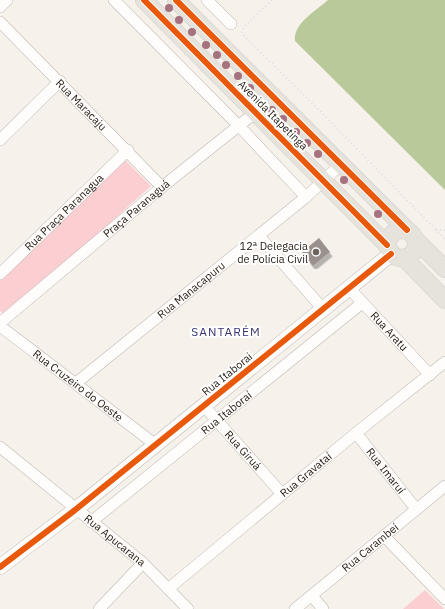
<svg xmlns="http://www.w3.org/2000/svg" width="445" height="609" viewBox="0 0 445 609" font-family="'IBM Plex Sans',sans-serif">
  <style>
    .green { fill: #fbced2 }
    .water { fill: #b9ca9a }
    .building { fill: #9a918d; filter: url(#shadow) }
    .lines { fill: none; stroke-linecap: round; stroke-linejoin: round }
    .street-casing { stroke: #beb7b0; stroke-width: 12 }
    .secondary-casing { stroke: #beb7b0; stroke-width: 16 }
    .primary-casing { stroke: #d0ccc8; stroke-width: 18 }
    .path { stroke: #e0dedd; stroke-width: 2; stroke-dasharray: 1 3; stroke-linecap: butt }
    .street { stroke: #fefdfc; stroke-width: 11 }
    .secondary { stroke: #fefdfc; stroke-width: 15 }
    .primary { stroke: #e5e3db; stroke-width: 17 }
    .cycleway-casing { stroke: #fff; stroke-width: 8 }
    .cycleway { stroke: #e8590c; stroke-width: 6 }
    .tree { fill: #a7727f }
    .poi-dot { fill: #6d655c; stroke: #fff; stroke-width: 1.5 }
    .labels { text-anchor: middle; stroke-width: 4; stroke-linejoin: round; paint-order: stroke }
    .street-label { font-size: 11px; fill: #22190f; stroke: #fff }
    .poi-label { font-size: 11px; fill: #22190f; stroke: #fff; text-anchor: end }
    .neighbourhood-label { font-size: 12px; letter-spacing: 1px; fill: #373571; stroke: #fff }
  </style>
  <defs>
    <filter id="shadow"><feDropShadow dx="2.5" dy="4.5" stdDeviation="0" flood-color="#0004"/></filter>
  </defs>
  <rect width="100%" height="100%" fill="#f7f1eb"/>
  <g class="green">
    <polygon points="122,157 151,186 6,316 0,311 0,279"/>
    <polygon points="425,590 444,609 403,609"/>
  </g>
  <path class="water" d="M 328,0 L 445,0 L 445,190 L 295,41 C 293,23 316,11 328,0 Z"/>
  <polygon class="building" points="319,238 330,252 313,266 302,252"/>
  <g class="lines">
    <g class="street-casing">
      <g id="street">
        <polyline points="114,0 239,126 306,197"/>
        <polyline points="207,0 231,24"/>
        <polyline points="0,7 7,0"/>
        <path id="s1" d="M 0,22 L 162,187"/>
        <polyline points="0,140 60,81"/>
        <polyline points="259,236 323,309"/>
        <path id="s2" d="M 0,274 L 128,150"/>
        <path id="s3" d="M 349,288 L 430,375"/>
        <path id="s4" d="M 0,323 L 162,187 L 256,112 L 272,95"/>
        <path id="s5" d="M 0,326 L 156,445"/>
        <path id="s6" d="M 76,383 L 306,197 L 341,164"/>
        <path id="s7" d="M 204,406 L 282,494"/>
        <path id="s8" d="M 356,433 L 416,509"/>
        <path id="s9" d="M 0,447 L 143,563 L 188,609"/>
        <path id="s10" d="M 91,522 L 362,303"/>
        <polyline points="384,536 445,599"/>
        <path id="s11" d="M 168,589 L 356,433 L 445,362"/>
        <polyline points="312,596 323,609"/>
        <polyline points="99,609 143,563"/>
        <path id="s12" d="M 295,609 L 445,486"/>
      </g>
    </g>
    <g class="secondary-casing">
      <polyline id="secondary" points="0,567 75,510 391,254"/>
    </g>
    <g class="primary-casing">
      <g id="primary">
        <polyline points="144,0 387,245"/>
        <polyline points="176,0 407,230"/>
        <circle cx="402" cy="244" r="14"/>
        <polyline points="416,240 445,269"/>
        <polyline points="404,258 445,300"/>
      </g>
    </g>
    <g class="path">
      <polyline points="272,0 244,27 242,33 245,37 320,111 436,230"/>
      <polyline points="445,230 436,230 445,239"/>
    </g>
    <use href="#street" class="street"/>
    <use href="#secondary" class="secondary"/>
    <use href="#primary" class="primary"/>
    <g class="cycleway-casing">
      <g id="cycleway">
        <polyline points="144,0 387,245"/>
        <polyline points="176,0 407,230"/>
        <polyline points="0,567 75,510 391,254"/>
      </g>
    </g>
    <use href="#cycleway" class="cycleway"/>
  </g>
  <g class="tree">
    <circle cx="169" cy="8" r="4"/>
    <circle cx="179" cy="20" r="4"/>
    <circle cx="192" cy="32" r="4"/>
    <circle cx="206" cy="45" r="4"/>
    <circle cx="217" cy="55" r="4"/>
    <circle cx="226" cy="65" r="4"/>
    <circle cx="238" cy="76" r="4"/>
    <circle cx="250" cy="88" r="4"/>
    <circle cx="272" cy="110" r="4"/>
    <circle cx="283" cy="119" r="4"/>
    <circle cx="296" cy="132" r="4"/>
    <circle cx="307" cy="143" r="4"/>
    <circle cx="318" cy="154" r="4"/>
    <circle cx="344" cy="180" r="4"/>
    <circle cx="378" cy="214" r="4"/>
  </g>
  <circle class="poi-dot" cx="316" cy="252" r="4"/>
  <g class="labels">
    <g class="street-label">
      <text dy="4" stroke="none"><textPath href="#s1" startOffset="116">Rua Maracaju</textPath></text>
      <text transform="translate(273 115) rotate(45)" y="4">Avenida Itapetinga</text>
      <text dy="4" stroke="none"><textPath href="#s4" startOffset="178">Praça Paranaguá</textPath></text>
      <text dy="4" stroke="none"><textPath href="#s2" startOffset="89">Rua Praça Paranagua</textPath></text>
      <text dy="4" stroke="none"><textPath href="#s6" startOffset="148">Rua Manacapuru</textPath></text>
      <text dy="4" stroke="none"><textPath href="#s3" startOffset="59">Rua Aratu</textPath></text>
      <text transform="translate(227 374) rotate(-39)" y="4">Rua Itaborai</text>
      <text dy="4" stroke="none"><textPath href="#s5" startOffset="98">Rua Cruzeiro do Oeste</textPath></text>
      <text dy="4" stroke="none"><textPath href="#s10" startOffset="174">Rua Itaboraí</textPath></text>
      <text dy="4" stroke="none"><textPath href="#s7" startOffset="59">Rua Giruá</textPath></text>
      <text dy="4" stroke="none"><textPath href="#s8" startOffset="48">Rua Imaruí</textPath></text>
      <text dy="4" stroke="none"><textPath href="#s11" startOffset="179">Rua Gravataí</textPath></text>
      <text dy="4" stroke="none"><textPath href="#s9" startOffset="148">Rua Apucarana</textPath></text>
      <text dy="4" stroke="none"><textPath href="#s12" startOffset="97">Rua Carambeí</textPath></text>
    </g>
    <g class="poi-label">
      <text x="308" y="250">12ª Delegacia<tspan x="308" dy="13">de Polícia Civil</tspan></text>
    </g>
    <g class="neighbourhood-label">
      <text x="226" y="336">SANTARÉM</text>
    </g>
  </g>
</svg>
